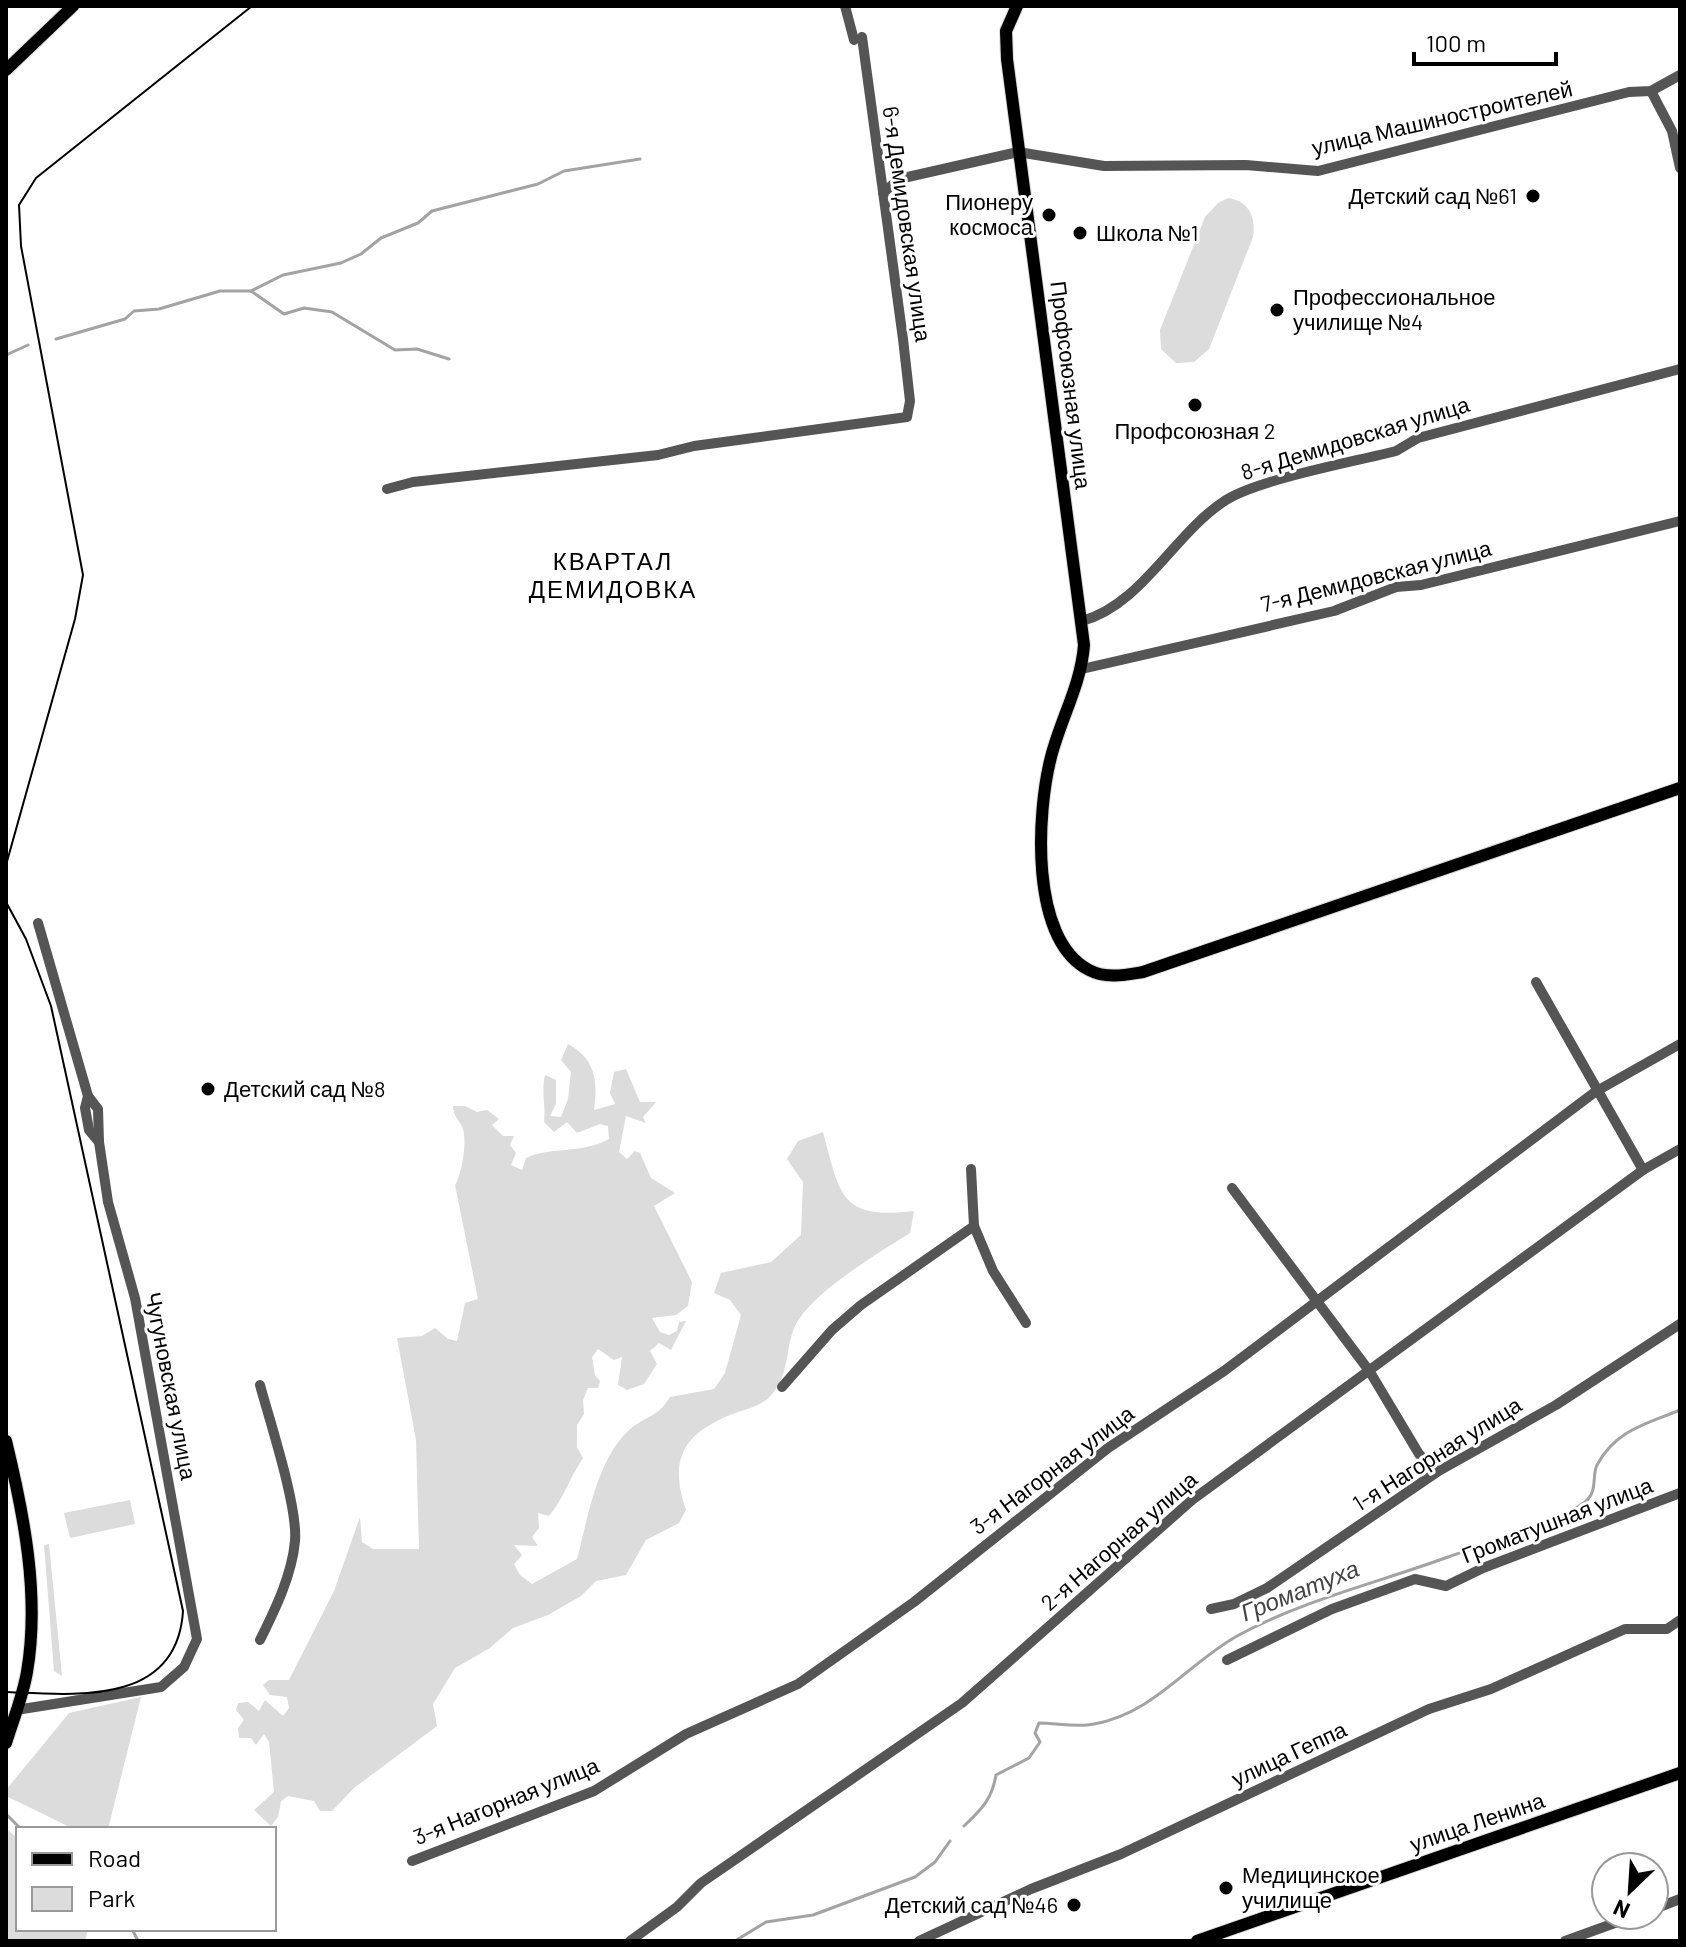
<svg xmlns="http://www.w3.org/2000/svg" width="1686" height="1947" viewBox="0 0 1686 1947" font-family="Barlow,sans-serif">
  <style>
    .green { fill: #dcdcdc }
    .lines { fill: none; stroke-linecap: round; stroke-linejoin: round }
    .stream { stroke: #a3a3a3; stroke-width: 3 }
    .major-casing { stroke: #dbdbdb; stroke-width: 14 }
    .minor { stroke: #555; stroke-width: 10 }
    .major { stroke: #000; stroke-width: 12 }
    .tram { stroke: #000; stroke-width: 2 }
    .poi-dot { fill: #000; stroke: #fff; stroke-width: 3 }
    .labels { text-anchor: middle; stroke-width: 6; stroke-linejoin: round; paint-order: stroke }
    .street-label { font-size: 22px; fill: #000; stroke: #fff }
    .poi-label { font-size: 22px; fill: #000; stroke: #fff; text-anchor: start }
    .neighbourhood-label { font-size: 24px; letter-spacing: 2px; fill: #000; stroke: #fff }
    .water-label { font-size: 24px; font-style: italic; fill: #444; stroke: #fff }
  </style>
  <rect width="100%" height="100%" fill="#fff"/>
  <g class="green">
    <path d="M 1228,198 C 1249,201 1256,217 1253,237 L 1209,349 L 1194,362 L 1176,363 L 1161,349 L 1160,330 L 1205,217 L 1218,203 Z"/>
    <path d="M 568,1044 C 596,1059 598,1082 594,1110 L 615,1104 L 610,1093 L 614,1072 L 626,1069 L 640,1102 L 656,1102 L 643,1117 L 646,1123 L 626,1116 L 619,1152 L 627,1159 L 635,1151 L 640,1153 L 651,1178 L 675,1193 L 654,1206 L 692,1282 L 688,1306 L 676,1315 L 652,1318 L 660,1332 L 669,1335 L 677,1331 L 679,1322 L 686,1321 L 671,1350 L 659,1343 L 650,1351 L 657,1364 L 644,1384 L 627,1390 L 618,1385 L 622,1357 L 614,1360 L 598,1349 L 592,1357 L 595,1375 L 600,1381 L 598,1388 L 588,1388 L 583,1400 L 584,1414 L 577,1425 L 577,1447 L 583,1458 C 569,1479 565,1496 549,1516 L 538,1513 L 539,1528 L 532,1537 L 538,1546 L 514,1545 L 522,1555 L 514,1564 L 520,1575 L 532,1584 L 577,1559 C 588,1518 596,1463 627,1432 C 643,1416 657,1419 670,1397 L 714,1389 L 725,1373 L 741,1315 L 730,1300 L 714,1293 L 721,1273 L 771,1262 L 801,1235 L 803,1182 L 787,1159 L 798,1141 L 823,1132 C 840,1195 840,1220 914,1211 L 910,1233 C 878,1253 820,1288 799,1319 C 784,1341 792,1369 773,1393 C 762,1407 745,1409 730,1415 C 682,1435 669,1460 686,1510 L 679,1523 L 646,1540 L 626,1575 L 596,1581 L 581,1596 L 548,1615 L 513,1628 L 490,1648 L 455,1668 L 433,1704 L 437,1726 L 354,1788 L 332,1811 L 320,1811 L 314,1801 L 288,1796 L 281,1801 L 278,1817 L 271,1826 L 254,1810 L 274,1792 L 269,1742 L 264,1734 L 256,1745 L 251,1738 L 239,1738 L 238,1728 L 244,1720 L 236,1710 L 238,1703 L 248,1702 L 259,1711 L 265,1700 L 283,1716 L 289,1708 L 287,1697 L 270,1695 L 263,1685 L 269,1680 L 289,1680 L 334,1591 L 360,1517 L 362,1542 L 373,1549 L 419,1549 L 416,1440 L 397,1338 L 422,1336 L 435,1328 L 448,1339 L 457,1341 L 465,1303 L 478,1299 L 455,1185 C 462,1174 467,1142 463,1129 C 460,1120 453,1117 453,1106 L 465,1106 L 477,1112 L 487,1110 L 499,1119 L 492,1125 L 503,1136 L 514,1136 L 510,1145 L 516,1153 L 511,1165 L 522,1170 L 526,1158 C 553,1146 582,1154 609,1139 L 608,1126 L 600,1124 L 577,1133 L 567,1122 L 554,1132 L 544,1122 C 546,1105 541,1092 545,1075 L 556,1080 L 556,1104 L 550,1116 L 561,1117 L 568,1099 L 571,1072 L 561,1060 Z"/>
    <polygon points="130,1500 135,1524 70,1538 64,1513"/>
    <polygon points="49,1544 62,1676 54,1671 44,1545"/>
    <polygon points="141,1697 108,1829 74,1829 6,1796 6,1790 69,1713"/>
    <polygon points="6,1828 18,1839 18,1929 88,1929 85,1941 6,1941"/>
  </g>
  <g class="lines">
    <g class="stream">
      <polyline points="251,291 284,314 304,308 332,312 395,350 417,349 449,359"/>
      <polyline points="56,339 125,319 134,311 159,309 220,291 251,291 283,275 341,263 361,254 381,238 418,223 432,211 538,184 564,171 640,159"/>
      <polyline points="6,355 28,345"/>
      <polyline points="6,1814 21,1829"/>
      <path d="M 964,1826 C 982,1809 992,1799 996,1775 L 1029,1758 L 1040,1742 L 1035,1733 L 1039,1723 C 1057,1723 1077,1728 1094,1724 C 1154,1713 1186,1665 1237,1636 C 1303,1600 1377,1583 1448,1557 C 1476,1547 1571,1518 1588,1499 C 1597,1490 1592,1475 1597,1465 C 1616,1430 1646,1424 1680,1410"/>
      <polyline points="132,1929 138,1941"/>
      <polyline points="735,1941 766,1922 813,1915 915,1877 935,1862 950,1841"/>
    </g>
    <g class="major-casing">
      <g id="major">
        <path d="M 1017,6 L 1006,31 L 1007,59 L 1084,645 C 1081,685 1061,718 1051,757 C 1037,811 1029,939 1089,970 C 1106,979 1125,975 1143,972 L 1680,788"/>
        <polyline points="6,70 73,6"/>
        <path d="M 6,1441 C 24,1515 40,1596 27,1672 C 23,1696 13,1720 6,1743"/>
        <polyline points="1197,1941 1680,1773"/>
      </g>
    </g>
    <g class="minor">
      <polyline points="845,6 854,40"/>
      <polyline points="1651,91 1672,131 1680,168"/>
      <polyline points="883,193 899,179 1018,152 1104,166 1246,165 1318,171 1629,92 1651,91 1680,75"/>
      <polyline points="387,489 413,482 658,455 694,446 907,417 910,401 903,339 862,37"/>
      <path d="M 1082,621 C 1143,604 1174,533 1226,500 C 1260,479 1353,462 1396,451 L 1418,438 L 1680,369"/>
      <polyline points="1082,669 1334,611 1396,587 1421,585 1680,521"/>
      <polyline points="1536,982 1643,1170"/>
      <polyline points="88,1096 98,1109 99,1142"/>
      <polyline points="1232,1188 1370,1372 1419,1454 1437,1472"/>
      <polyline points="974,1226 993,1271 1026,1323"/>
      <polyline points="782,1387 832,1330 861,1305 974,1226 971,1169"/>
      <polyline points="1211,1609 1234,1604 1267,1588 1437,1472 1556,1405 1680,1324"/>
      <path d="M 260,1640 C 275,1610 292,1575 295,1541 C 298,1507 270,1422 260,1385"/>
      <polyline points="1227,1660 1332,1609 1415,1579 1446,1586 1483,1568 1680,1493"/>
      <polyline points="16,1710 161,1687 184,1667 197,1639 135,1298 108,1202 99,1142 89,1130 85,1108 88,1096 38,923"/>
      <polyline points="412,1861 594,1791 686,1734 798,1684 914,1602 1108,1448 1224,1371 1595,1092 1680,1044"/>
      <polyline points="1654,1909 1680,1899"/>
      <polyline points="630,1941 677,1907 701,1883 962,1703 1192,1500 1643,1170 1680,1149"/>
      <polyline points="919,1941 1031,1889 1121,1854 1429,1709 1491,1689 1625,1629 1667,1629 1680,1620"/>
      <polyline points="1565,1941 1637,1915"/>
    </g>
    <use href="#major" class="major"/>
    <g class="tram">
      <polyline points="6,865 75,619 83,575 21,246 19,205 36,178 252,6"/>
      <path d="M 6,902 L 26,939 L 51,1006 L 183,1611 C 177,1706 76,1695 6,1692"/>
    </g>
  </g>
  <g class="poi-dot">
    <circle cx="1533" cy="196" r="8"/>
    <circle cx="1049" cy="215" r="8"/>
    <circle cx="1080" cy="233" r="8"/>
    <circle cx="1277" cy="310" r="8"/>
    <circle cx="1195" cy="405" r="8"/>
    <circle cx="208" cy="1089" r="8"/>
    <circle cx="1226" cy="1888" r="8"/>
    <circle cx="1074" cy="1905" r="8"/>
  </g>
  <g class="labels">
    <g class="street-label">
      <text transform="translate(1442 118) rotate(-13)" y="8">улица Машиностроителей</text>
      <text transform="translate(907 224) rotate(82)" y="8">6-я Демидовская улица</text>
      <text transform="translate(1071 385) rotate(83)" y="8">Профсоюзная улица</text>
      <text transform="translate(1355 438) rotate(-17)" y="8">8-я Демидовская улица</text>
      <text transform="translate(1376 576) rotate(-14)" y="8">7-я Демидовская улица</text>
      <text transform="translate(171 1386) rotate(79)" y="8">Чугуновская улица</text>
      <text transform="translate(1437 1454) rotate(-32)" y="8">1-я Нагорная улица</text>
      <text transform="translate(1052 1470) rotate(-37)" y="8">3-я Нагорная улица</text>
      <text transform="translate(1557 1520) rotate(-21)" y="8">Громатушная улица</text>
      <text transform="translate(1119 1541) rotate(-41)" y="8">2-я Нагорная улица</text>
      <text transform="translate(1289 1754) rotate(-25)" y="8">улица Геппа</text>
      <text transform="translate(506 1801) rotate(-22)" y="8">3-я Нагорная улица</text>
      <text transform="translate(1477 1822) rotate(-19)" y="8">улица Ленина</text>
    </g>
    <g class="poi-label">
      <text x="1517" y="204" text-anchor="end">Детский сад №61</text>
      <text x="1033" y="210" text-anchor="end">Пионеру<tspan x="1033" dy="25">космоса</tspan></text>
      <text x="1096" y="241">Школа №1</text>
      <text x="1293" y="305">Профессиональное<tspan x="1293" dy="25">училище №4</tspan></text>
      <text x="1195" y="439" text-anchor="middle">Профсоюзная 2</text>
      <text x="224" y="1097">Детский сад №8</text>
      <text x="1242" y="1883">Медицинское<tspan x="1242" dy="25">училище</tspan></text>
      <text x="1058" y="1913" text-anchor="end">Детский сад №46</text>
    </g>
    <g class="neighbourhood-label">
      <text x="613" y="570">КВАРТАЛ<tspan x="613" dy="28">ДЕМИДОВКА</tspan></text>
    </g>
    <g class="water-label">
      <text transform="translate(1300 1591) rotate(-22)" y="8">Громатуха</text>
    </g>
  </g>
  <rect width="1686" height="1947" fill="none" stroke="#000000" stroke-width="16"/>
  <rect x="16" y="1827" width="260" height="104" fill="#ffffff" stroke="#999999" stroke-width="2"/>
  <rect x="32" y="1853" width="40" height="12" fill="#000000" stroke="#999999" stroke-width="2"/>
  <text x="88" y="1867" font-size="24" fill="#000000">Road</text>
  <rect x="32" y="1887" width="40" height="24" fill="#dcdcdc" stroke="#999999" stroke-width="2"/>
  <text x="88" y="1907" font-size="24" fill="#000000">Park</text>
  <g transform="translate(1630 1891) rotate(205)"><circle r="38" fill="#ffffff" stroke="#999999" stroke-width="2"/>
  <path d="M0-6L14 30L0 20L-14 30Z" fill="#000000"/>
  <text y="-12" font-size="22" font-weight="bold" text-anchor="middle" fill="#000000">N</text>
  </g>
  <path d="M1414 52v12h142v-12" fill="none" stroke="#000000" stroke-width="4"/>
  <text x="1426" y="52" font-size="24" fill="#000000" stroke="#ffffff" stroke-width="6" paint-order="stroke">100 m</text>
</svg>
